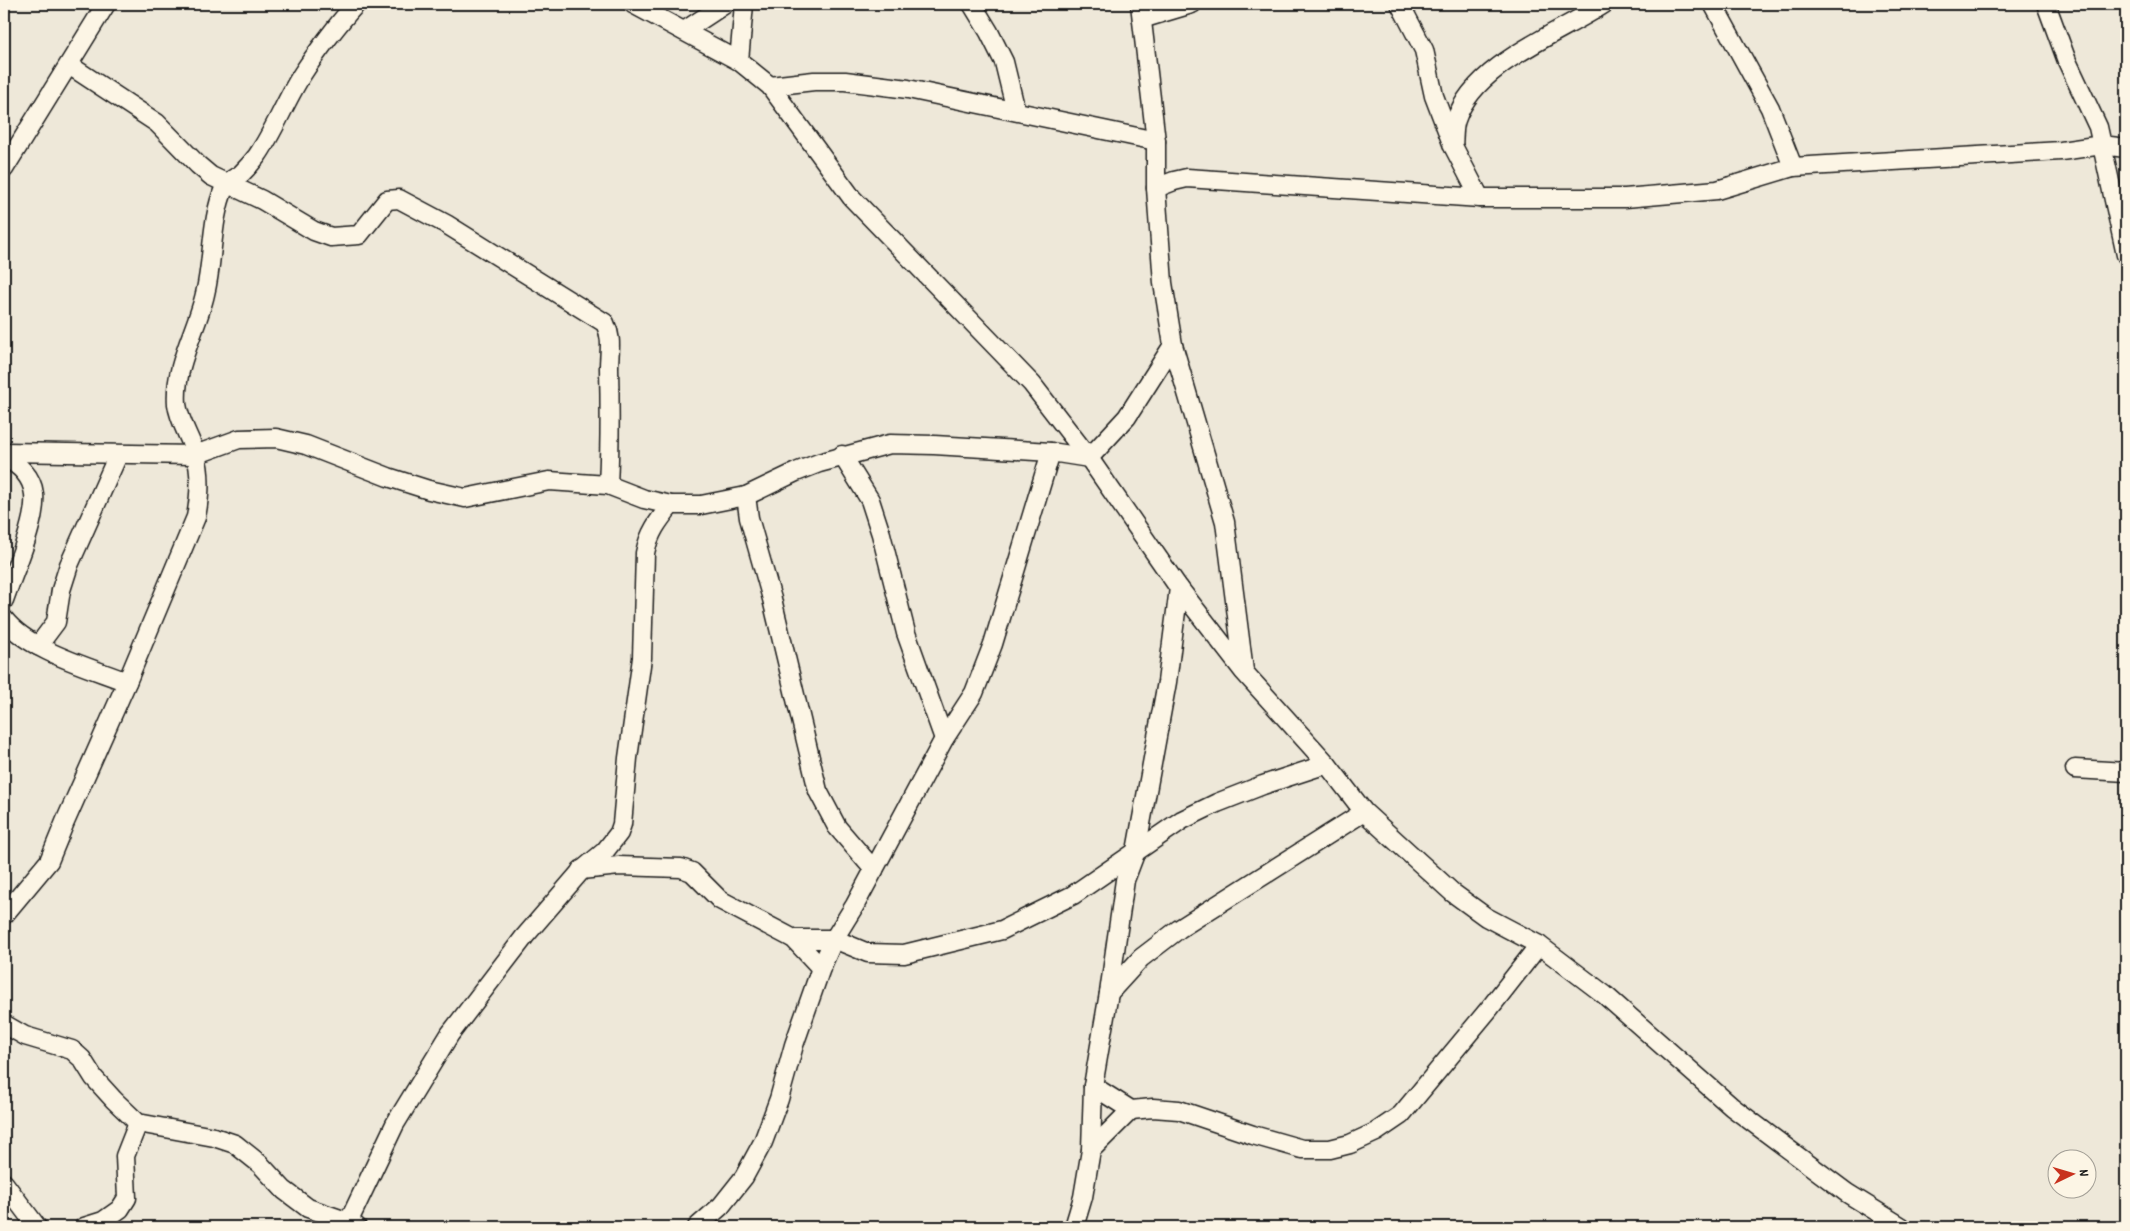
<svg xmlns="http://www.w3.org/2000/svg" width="2130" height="1231" viewBox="0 0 2130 1231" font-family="Dekko,sans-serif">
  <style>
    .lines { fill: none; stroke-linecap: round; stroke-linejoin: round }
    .street-casing { stroke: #1c1c1c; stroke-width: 21 }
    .street { stroke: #fcf5e5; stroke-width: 18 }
  </style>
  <rect width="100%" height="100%" fill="#eee8d9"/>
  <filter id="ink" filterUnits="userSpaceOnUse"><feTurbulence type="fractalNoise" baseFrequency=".02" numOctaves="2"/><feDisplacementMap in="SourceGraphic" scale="10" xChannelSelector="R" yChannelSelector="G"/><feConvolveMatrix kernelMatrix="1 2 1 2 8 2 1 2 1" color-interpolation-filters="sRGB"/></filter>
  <g filter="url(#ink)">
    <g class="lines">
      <g class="street-casing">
        <g id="street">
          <polyline points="633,4 739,61 770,86 852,198 1032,384 1089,458 1179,588 1244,672 1327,764 1364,812 1453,893 1486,917 1539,945 1605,995 1732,1107 1847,1193 1902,1227"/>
          <polyline points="972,4 989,32 1004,62 1016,111"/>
          <polyline points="1140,4 1156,141 1156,188 1163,283 1173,345 1225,522 1244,671"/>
          <polyline points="1400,4 1424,50 1434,96 1453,146 1480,198"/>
          <polyline points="1713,4 1770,108 1793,167"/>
          <polyline points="2046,4 2067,61 2098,127 2126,255"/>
          <polyline points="1142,19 1192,4"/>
          <polyline points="684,31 725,4"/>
          <polyline points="739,61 744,4"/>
          <path d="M 69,65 L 157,123 L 198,165 L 211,176 L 262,200 L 314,231 L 331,237 L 359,235 L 387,200 L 399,199 L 446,224 L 605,323 C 613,340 609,350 609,368 C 610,408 610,446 608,485"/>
          <polyline points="770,86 814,81 845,81 908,89 1156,141"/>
          <path d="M 1453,146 C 1454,138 1453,128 1456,120 C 1474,64 1558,34 1604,4"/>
          <polyline points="4,169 106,4"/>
          <polyline points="1156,188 1174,181 1187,178 1480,198 1625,198 1717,190 1793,167 2061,151 2102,145 2126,148"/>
          <polyline points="4,452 195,455 239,439 276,438 306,445 388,477 429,490 465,498 549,481 608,485 644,499 671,505 701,505 746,496 796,472 819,463 890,444 934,445 1051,452 1089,458 1127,417 1173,345"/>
          <polyline points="842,455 870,500 881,534 906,633 944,739"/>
          <path d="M 4,457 C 18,464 32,476 34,494 C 37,522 13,573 4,600"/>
          <polyline points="746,496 749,518 772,599 818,791 837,827 874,870"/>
          <path d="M 4,619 C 29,651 89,667 127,682"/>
          <polyline points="38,646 56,622 61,590 69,565 118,455"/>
          <polyline points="2075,769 2126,772"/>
          <polyline points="581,870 619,866 681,868 692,872 720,900 794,939 821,968"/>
          <path d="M 4,915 L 49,861 L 65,822 L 127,682 L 196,517 C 200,496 202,474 195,453 C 190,437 179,421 177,404 C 174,365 197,330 205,294 C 214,258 210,221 225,186 C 228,180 237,178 242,173 C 247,168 253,161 257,156 C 275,130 286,99 303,73 C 316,53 340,21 356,4"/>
          <polyline points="794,939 834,939 868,953 904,954 1002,930 1073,895 1182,820 1217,803 1263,785 1327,764"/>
          <polyline points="1109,993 1141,958 1179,929 1364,812"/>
          <polyline points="4,1024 25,1036 72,1050 82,1059 94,1078 114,1100 138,1123 214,1137 235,1144 260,1164 284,1190 308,1208 349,1222 357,1227"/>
          <polyline points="1093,1086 1131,1110 1153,1108 1179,1110 1253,1135 1302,1149 1330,1149 1350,1144 1376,1132 1401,1115 1489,1009 1539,945"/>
          <polyline points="1091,1150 1131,1110"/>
          <polyline points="4,1183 37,1227"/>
          <polyline points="84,1227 103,1221 120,1209 127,1198 125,1156 138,1123"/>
          <path d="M 346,1227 L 395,1124 L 450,1034 L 525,936 L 581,871 L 605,851 L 619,833 L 622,824 L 628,758 L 642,658 L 645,553 C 649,533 658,521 671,505"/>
          <polyline points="697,1227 721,1206 744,1177 763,1142 779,1099 794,1045 821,968 834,939 855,905 944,739 974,693 993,644 1051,452"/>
          <polyline points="1074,1227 1083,1197 1091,1150 1093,1086 1109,993 1125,880 1136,851 1167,682 1179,588"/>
        </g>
      </g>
      <use href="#street" class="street"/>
    </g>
  </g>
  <rect width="2130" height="1231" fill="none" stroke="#fcf5e5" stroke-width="20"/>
  <rect x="10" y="10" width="2110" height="1211" fill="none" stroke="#1c1c1c" stroke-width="2" filter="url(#ink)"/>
  <g transform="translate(2072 1174) rotate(85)"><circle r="24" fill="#fcf5e5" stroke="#a29e95"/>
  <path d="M0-4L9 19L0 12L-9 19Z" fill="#c8321e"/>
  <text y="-8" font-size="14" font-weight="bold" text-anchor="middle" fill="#1c1c1c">N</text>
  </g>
</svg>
